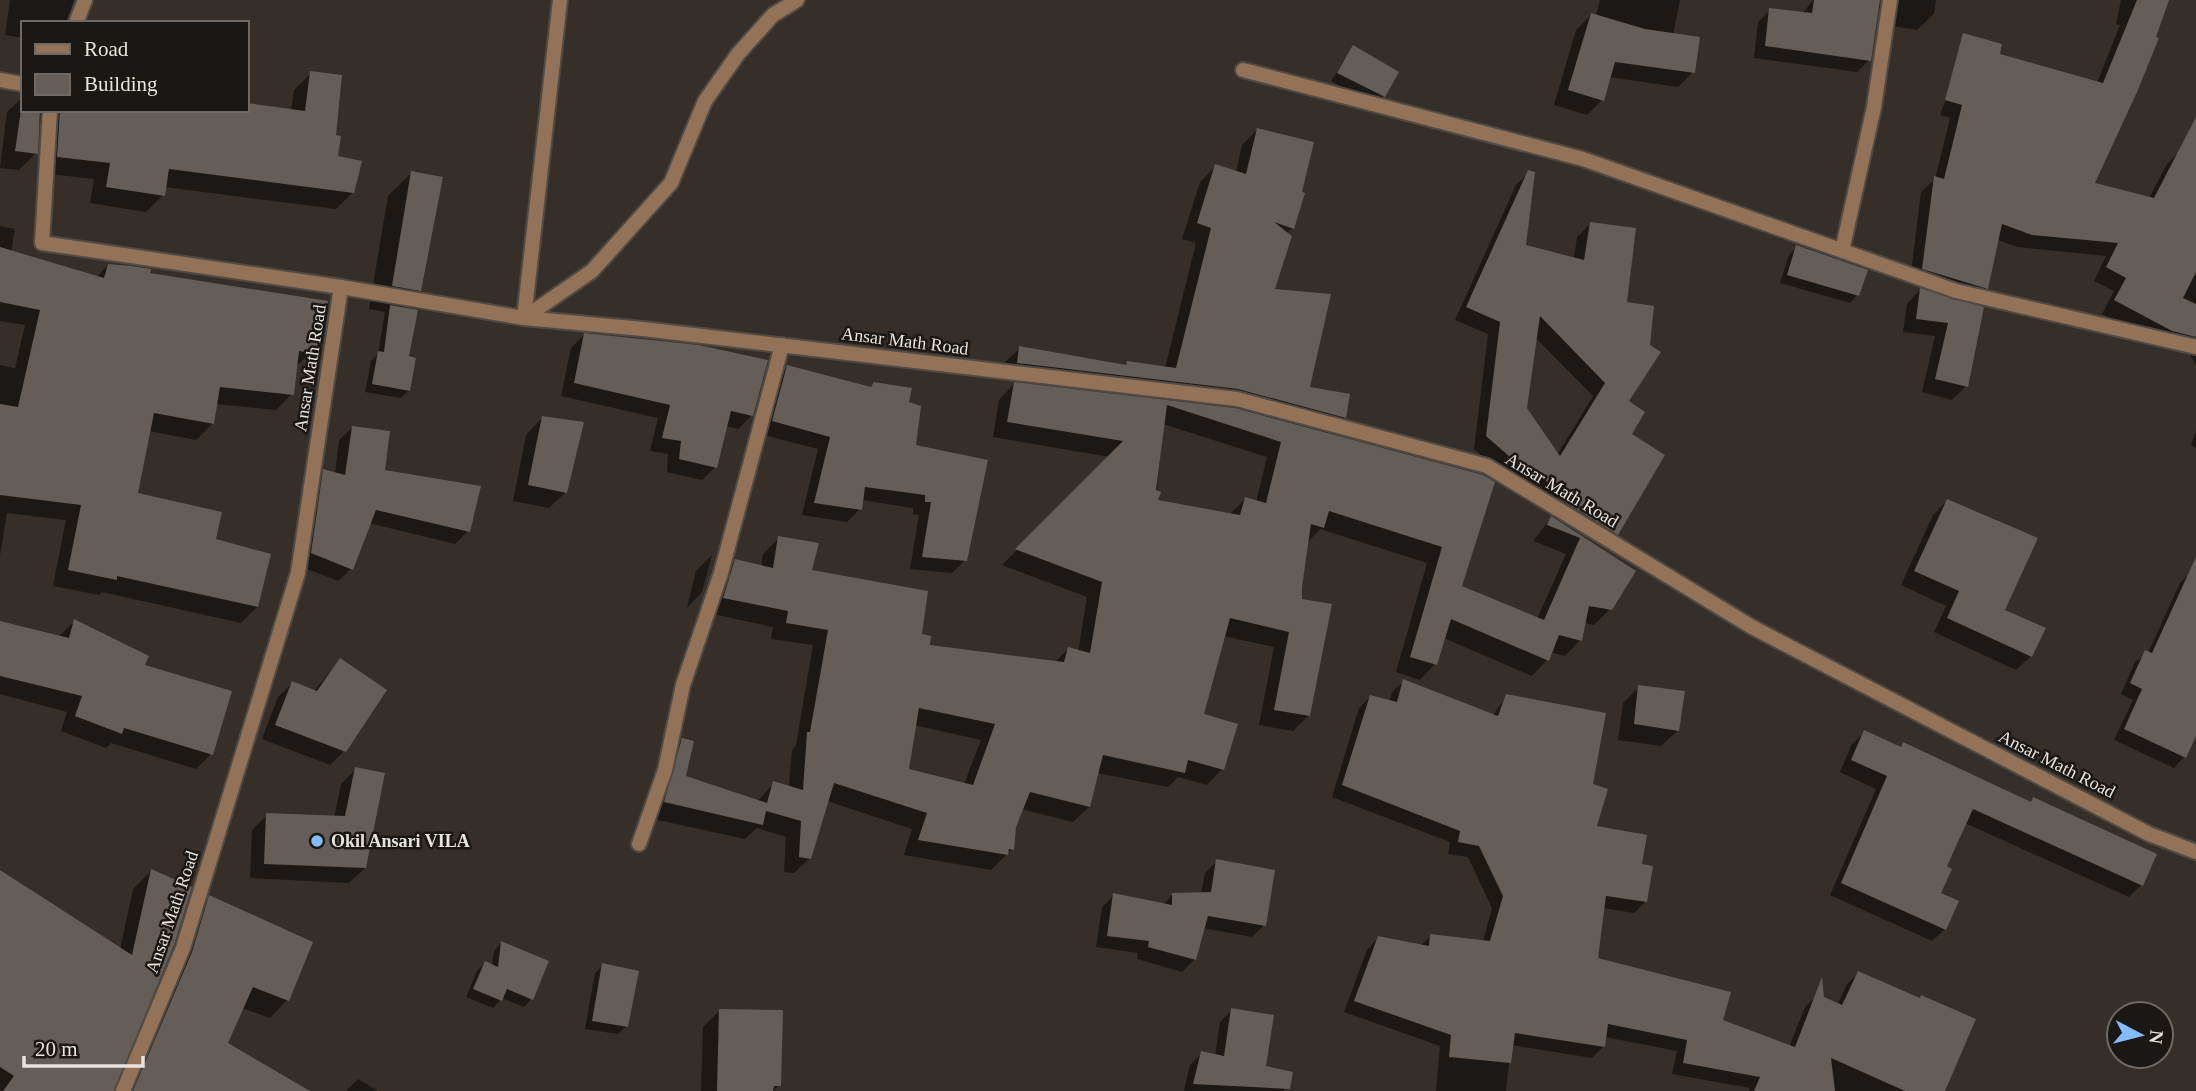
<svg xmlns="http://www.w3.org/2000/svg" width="2196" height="1091" viewBox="0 0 2196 1091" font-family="'Times New Roman',serif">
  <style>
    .shadow { fill: #0007; fill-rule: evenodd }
    .building { fill: #655d57; fill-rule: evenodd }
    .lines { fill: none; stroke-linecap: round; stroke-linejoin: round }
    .street-casing { stroke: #514b46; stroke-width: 18 }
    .street { stroke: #937258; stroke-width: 14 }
    .poi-dot { fill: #84bcfb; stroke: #1a1715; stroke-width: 2.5 }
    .labels { text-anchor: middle; stroke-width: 5; stroke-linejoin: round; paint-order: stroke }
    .street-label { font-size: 18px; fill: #e7e3df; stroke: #1a1715 }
    .poi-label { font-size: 18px; font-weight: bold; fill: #e7e3df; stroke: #1a1715; text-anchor: start }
  </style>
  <rect width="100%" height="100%" fill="#352e29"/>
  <g class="shadow">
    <polygon points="10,0 74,0 66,23 23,23 23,38 5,35"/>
    <polygon points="1600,0 1680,0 1673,35 1693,72 1678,87 1609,77 1602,100 1587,115 1554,105 1576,30 1591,15 1596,16"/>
    <polygon points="1813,0 1881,5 1882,0 1936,0 1934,14 1917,30 1883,25 1883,14 1878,6 1869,60 1857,72 1754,58 1758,22 1770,10 1802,14"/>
    <polygon points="2121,0 2167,0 2093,184 2149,198 2167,164 2180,151 2196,160 2196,365 2189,353 2158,344 2102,314 2114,291 2094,281 2106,256 2018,247 1997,240 1987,288 1973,301 1910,282 1921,192 1935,179 1950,118 1940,115 1960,62 2097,83 2120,25 2116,24"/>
    <polygon points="1354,47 1383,96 1375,104 1331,81"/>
    <polygon points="311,73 334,137 336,158 353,192 336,209 164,187 163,195 146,212 90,203 94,179 41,173 44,127 38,121 36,153 19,170 0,168 7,112 23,97 23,110 247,110 247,104 291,111 294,90"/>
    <path d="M 1257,130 L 1292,228 L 1286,234 L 1273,290 L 1308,389 L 1345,418 L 1327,435 L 1482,477 L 1460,587 L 1537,619 L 1566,554 L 1533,541 L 1551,518 L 1633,572 L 1610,609 L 1594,625 L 1584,623 L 1580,640 L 1565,656 L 1550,652 L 1547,660 L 1532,676 L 1444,638 L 1435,664 L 1420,680 L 1396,672 L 1427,563 L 1320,529 L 1307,543 L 1300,587 L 1309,715 L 1293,731 L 1259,725 L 1274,647 L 1223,636 L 1202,715 L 1222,769 L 1207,785 L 1178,777 L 1168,787 L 1097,773 L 1089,807 L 1073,822 L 1021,809 L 1014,827 L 1012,849 L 991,870 L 904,855 L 912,829 L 827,801 L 810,858 L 794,873 L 784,872 L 786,837 L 757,828 L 745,839 L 649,818 L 667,756 L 682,740 L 684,777 L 757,802 L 774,783 L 789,787 L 792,750 L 796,745 L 813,645 L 771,639 L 773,627 L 708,613 L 720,576 L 735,560 L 761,567 L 763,554 L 779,538 L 810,571 L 920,636 L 928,647 L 1055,662 L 1068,649 L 1078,652 L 1087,597 L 1002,565 L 1110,457 L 993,437 L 999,400 L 1014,384 L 1235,408 L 1002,379 L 1004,363 L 1020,348 L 1124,366 L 1127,363 L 1165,368 L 1196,243 L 1182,239 L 1200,182 L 1216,166 L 1236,172 L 1242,145 ZM 1163,424 L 1267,457 L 1256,502 L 1245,499 L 1229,515 L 1156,502 ZM 914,725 L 981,740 L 964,784 L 907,770 Z"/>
    <polygon points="412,172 420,290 401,309 409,390 401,398 365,392 371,361 378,354 385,312 369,309 388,196"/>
    <path d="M 1529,172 L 1524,247 L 1574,259 L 1577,237 L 1590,224 L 1625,304 L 1629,435 L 1617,533 L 1604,546 L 1547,511 L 1551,502 L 1514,484 L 1474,449 L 1488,334 L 1455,320 L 1516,185 ZM 1535,337 L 1593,396 L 1557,455 L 1525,409 Z"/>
    <polygon points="0,226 15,229 11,252 96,278 108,265 148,275 314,350 295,367 292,394 276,410 216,404 212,424 196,440 149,431 136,494 213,541 257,607 241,623 102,592 99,595 53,586 66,520 7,513 0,555 0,365 15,368 25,325 0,321"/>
    <polygon points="1797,247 1857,295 1850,303 1780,283 1789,255"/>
    <polygon points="1920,290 1982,309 1966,386 1952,400 1922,392 1935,336 1903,332 1907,304"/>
    <polygon points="584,335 751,416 738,429 725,426 715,467 702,480 667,472 668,454 650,451 658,418 561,396 571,348"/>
    <polygon points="787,367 907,404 914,447 965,560 952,573 910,569 919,515 913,514 913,508 861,500 860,509 847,522 802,515 818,449 760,434 774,380"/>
    <polygon points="542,418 566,492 549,508 513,501 526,435"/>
    <polygon points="352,428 383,472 468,531 455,544 369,523 351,569 338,581 299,566 311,484 324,471 335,474 339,440"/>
    <polygon points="2196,431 2196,448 2191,445"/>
    <polygon points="1947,501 2003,610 2031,656 2016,670 1934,632 1946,606 1901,585 1933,515"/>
    <polygon points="712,555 702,592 687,608 696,571"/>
    <polygon points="2191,572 2196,575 2196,732 2184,757 2174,768 2114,740 2133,700 2121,694 2135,662 2148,653 2180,583"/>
    <polygon points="74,622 143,666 211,754 196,769 111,743 106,748 61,731 67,712 0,694 0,623 58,637"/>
    <polygon points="340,660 344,751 330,765 262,739 278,697 292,683 314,691"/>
    <polygon points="1404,681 1492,716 1507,696 1591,785 1595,827 1640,866 1645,902 1634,913 1603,908 1596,959 1721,1022 1789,1047 1805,1007 1816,996 1838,1004 1847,984 1858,973 1974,1020 1943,1091 1749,1091 1750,1088 1672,1074 1677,1051 1605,1037 1604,1046 1592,1058 1511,1045 1506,1091 1436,1091 1440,1046 1344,1012 1367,950 1378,938 1420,946 1431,936 1483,942 1492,908 1468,857 1448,854 1450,842 1332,797 1359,708 1370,697 1389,702 1392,692"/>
    <polygon points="1639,687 1678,730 1661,746 1618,740 1623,703"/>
    <polygon points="1865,732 2030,803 2034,799 2141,885 2129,897 1965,823 1945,867 1939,894 1945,929 1932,941 1830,895 1876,789 1840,772 1852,744"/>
    <polygon points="356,769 365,868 349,883 250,878 252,830 267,815 334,818 341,784"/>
    <polygon points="1217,861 1264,925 1252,937 1203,928 1194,960 1182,972 1137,959 1138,953 1096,947 1102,907 1114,895 1163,905 1172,895 1201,894 1205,873"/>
    <polygon points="151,871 114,1091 0,1091 0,889 120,950 133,889"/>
    <polygon points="210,897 287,1000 270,1018 242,1008 226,1044 307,1091 124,1091 192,915"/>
    <polygon points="501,943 547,962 531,999 524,1007 502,998 493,1008 466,997 477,971 485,963 492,966 494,951"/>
    <polygon points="603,965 626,1026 618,1034 585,1029 595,973"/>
    <polygon points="1232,1010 1264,1069 1285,1071 1284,1091 1184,1091 1190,1065 1202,1053 1215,1056 1220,1022"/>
    <polygon points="719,1011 779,1085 773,1091 701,1091 703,1027"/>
    <polygon points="358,1079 378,1091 346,1091"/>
  </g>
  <g class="building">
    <polygon points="1814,0 1880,0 1871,61 1765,46 1769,8 1812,13"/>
    <polygon points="2137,0 2169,0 2156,37 2159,38 2137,92 2095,183 2154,198 2196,117 2196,272 2183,298 2196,304 2196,337 2172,331 2114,300 2126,278 2106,267 2118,243 2032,235 2002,224 1988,289 1922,269 1934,176 1944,179 1962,105 1945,100 1963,33 2002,44 2000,54 2103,83"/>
    <polygon points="1591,13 1645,29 1700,37 1695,73 1615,62 1604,101 1568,90"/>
    <polygon points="1353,45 1399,72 1385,97 1337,73"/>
    <polygon points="310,71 342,75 336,135 341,136 338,156 362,161 354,193 169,169 165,196 106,187 110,163 57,157 60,110 247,110 247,103 305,111"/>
    <polygon points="21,110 40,110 38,154 15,151"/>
    <polygon points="1257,128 1314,142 1302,192 1305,193 1294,229 1274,222 1292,236 1275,289 1331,294 1310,387 1350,394 1346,418 1238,389 1017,363 1019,346 1126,365 1127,361 1176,368 1211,228 1197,223 1215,164 1246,174"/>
    <path d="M 1528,170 L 1535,172 L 1526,245 L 1584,260 L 1590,222 L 1636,228 L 1627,302 L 1654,306 L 1650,345 L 1661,352 L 1629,401 L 1645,412 L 1632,434 L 1665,455 L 1618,535 L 1558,498 L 1562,489 L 1527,472 L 1486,436 L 1500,322 L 1466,307 ZM 1540,316 L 1605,383 L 1560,456 L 1527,408 Z"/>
    <polygon points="411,171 443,177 421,291 392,286"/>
    <polygon points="1796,245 1868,270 1859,296 1787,275"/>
    <polygon points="0,247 104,278 108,264 131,266 151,269 150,273 328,301 315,354 299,351 294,395 220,387 214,424 154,413 138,493 222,512 216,539 271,554 258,607 117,576 117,580 68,570 81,505 0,495 0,404 18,407 40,310 0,302"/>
    <polygon points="1920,288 1984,307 1968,387 1935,379 1948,323 1916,319"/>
    <polygon points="390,305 418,310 409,356 416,358 410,391 372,384 378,351 384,352"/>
    <polygon points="584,333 699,345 768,360 753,416 731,411 717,468 679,459 681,441 662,438 670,405 574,383"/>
    <polygon points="787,365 871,387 874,382 912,388 909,402 921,406 916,445 988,460 967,561 922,557 931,502 925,502 925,495 865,487 862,510 814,503 830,437 772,421"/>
    <path d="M 1014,382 L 1235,408 L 1483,475 L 1495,482 L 1462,586 L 1544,620 L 1580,538 L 1547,525 L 1551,516 L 1636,571 L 1612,610 L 1589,606 L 1582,641 L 1559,635 L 1549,661 L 1451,619 L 1437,665 L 1410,657 L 1442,547 L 1329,511 L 1324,528 L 1311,524 L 1302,587 L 1302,599 L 1332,604 L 1310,716 L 1274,710 L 1289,632 L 1230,618 L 1204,714 L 1238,724 L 1224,770 L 1188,760 L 1185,773 L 1103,755 L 1090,807 L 1030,792 L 1016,827 L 1014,850 L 1009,849 L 1008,855 L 918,840 L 927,813 L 834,783 L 811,859 L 799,857 L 801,821 L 766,811 L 763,825 L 664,802 L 682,738 L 694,741 L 686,776 L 767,803 L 773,781 L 803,790 L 807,732 L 810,732 L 828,630 L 786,623 L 788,611 L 723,598 L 735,559 L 773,568 L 778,536 L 819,543 L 812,570 L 928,591 L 922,634 L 931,636 L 930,645 L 1064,662 L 1068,647 L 1090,653 L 1102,582 L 1015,549 L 1123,441 L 1007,422 ZM 1167,405 L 1281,442 L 1266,503 L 1245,497 L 1240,515 L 1158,500 L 1161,492 L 1156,490 ZM 919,708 L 995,724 L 973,785 L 909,769 Z"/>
    <polygon points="542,416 584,422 567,493 528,485"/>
    <polygon points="352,426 390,431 385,470 481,486 470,532 376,510 353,570 311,553 323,469 345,475"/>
    <polygon points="1947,499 2038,538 2005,610 2046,628 2032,657 1947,618 1959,591 1914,571"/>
    <polygon points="2196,557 2196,736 2186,758 2124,729 2142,689 2130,683 2145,650 2152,653"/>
    <polygon points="74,619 149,656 145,665 232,691 213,755 124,728 122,734 75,716 82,696 0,676 0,621 69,638"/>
    <polygon points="340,658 387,690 346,752 275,725 292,681 317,691"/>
    <polygon points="1403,679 1498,716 1506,694 1606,713 1593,784 1608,789 1597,826 1647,835 1642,864 1653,866 1647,902 1606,896 1598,958 1731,992 1723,1020 1795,1047 1822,977 1824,997 1842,1005 1858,971 1920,998 1921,995 1976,1019 1945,1091 1905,1091 1831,1058 1835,1091 1754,1091 1760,1077 1683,1063 1687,1040 1608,1024 1605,1047 1515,1033 1511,1063 1449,1057 1451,1035 1354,1001 1378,936 1429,946 1430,934 1490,941 1503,896 1479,846 1458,842 1460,831 1342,785 1370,695 1397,702"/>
    <polygon points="1638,685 1685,691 1679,731 1634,724"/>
    <polygon points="1864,730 1901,747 1903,742 2031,802 2033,797 2157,854 2143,886 1973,809 1947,866 1952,869 1941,893 1959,901 1946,930 1841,883 1887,776 1851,760"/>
    <polygon points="355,767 385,773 366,868 264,864 266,813 345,816"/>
    <polygon points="1216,859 1275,870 1266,926 1208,916 1196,960 1148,947 1149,941 1107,936 1113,893 1172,905 1172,893 1211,892"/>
    <polygon points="151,869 192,887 174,945 114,1091 3,1091 14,1076 0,1067 0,870 132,955"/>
    <polygon points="209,895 313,942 289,1001 253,987 228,1043 310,1091 133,1091 192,952"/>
    <polygon points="501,941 549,961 533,1000 507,989 502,1001 473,989 485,961 498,967"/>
    <polygon points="602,963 639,971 628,1027 592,1021"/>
    <polygon points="1231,1008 1274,1015 1266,1066 1293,1072 1290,1089 1193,1084 1201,1051 1224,1056"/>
    <polygon points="719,1009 783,1010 781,1086 774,1086 773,1091 717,1091"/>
  </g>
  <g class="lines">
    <g class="street-casing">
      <g id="street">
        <polyline points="76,23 85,0"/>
        <polyline points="1243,70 1583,159 1956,291 2196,347"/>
        <polyline points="0,80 23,84"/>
        <polyline points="50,110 42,243 341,287"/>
        <polyline points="1842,251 1874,107 1890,0"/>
        <polyline points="524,318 592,271 671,183 705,101 738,54 773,15 797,0"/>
        <polyline points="524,318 560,0"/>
        <polyline points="639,844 665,770 683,685 721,573 782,345"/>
        <polyline points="123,1091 183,948 298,573 341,287 524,318 643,329 1237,399 1487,466 1752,627 2149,834 2196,852"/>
      </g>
    </g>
    <use href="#street" class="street"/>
  </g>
  <circle class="poi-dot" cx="317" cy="841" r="7"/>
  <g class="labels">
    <g class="street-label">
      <text transform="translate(905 341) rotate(7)" y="6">Ansar Math Road</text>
      <text transform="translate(310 368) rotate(-81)" y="6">Ansar Math Road</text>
      <text transform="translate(1562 490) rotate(31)" y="6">Ansar Math Road</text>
      <text transform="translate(2057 764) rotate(27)" y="6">Ansar Math Road</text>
      <text transform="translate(172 912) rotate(-71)" y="6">Ansar Math Road</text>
    </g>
    <g class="poi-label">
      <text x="331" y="847">Okil Ansari VILA</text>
    </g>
  </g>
  <rect x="21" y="21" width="228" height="91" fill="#1a1715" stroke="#6c6966" stroke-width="2"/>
  <rect x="35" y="44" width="35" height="10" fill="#937258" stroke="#6c6966" stroke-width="2"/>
  <text x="84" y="56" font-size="21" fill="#e7e3df">Road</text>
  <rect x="35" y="74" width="35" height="21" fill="#655d57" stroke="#6c6966" stroke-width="2"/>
  <text x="84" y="91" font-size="21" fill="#e7e3df">Building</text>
  <g transform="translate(2140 1035) rotate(97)"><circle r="33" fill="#1a1715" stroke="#6c6966" stroke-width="2"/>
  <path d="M0-5L12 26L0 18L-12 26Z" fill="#84bcfb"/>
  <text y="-10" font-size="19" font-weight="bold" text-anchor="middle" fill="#e7e3df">N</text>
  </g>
  <path d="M24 1056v10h119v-10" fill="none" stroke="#e7e3df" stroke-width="3.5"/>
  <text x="35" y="1056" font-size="21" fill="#e7e3df" stroke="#1a1715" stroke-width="5" paint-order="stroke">20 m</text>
</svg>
